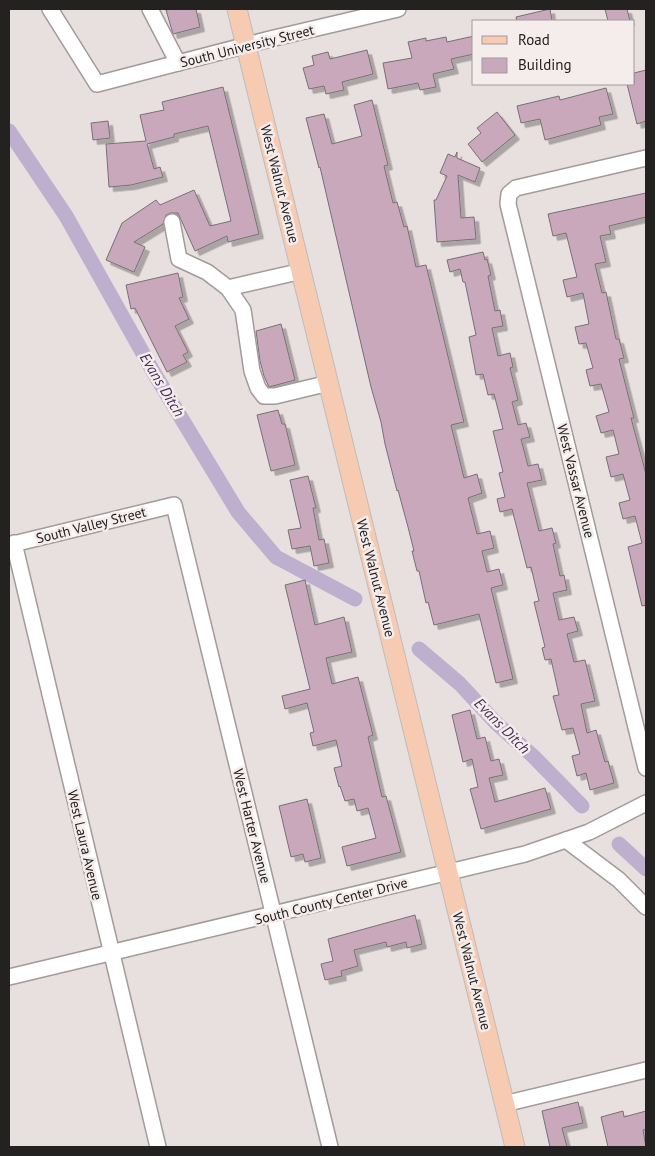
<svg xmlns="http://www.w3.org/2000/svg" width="655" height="1156" viewBox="0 0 655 1156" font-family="'PT Sans',sans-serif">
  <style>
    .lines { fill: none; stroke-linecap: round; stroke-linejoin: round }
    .canal { stroke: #bfafcf; stroke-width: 15 }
    .building { fill: #c9a8bb; stroke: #777074; filter: url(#shadow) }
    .minor-casing { stroke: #a39b9b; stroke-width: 18 }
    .major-casing { stroke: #bdbcbc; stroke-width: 21 }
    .minor { stroke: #fff; stroke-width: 15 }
    .major { stroke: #f7cbb1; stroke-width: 19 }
    .labels { text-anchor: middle; stroke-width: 5; stroke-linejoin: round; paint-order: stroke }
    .street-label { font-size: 14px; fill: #242121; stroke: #f5ecec }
    .water-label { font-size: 15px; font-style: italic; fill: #462f59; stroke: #f5ecec }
  </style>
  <defs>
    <filter id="shadow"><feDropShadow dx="4.5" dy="4.5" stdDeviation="0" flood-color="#0004"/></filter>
  </defs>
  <rect width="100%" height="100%" fill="#e8dfdf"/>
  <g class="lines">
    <g class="canal">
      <polyline points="9,131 66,216 154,373 238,512 276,557 355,599"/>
      <polyline points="419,649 460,684 496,723 533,756 582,806"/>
      <polyline points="619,844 646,869"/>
    </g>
  </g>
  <g class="building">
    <polygon points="172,9 196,9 200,27 173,34 166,10"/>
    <polygon points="550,9 552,21 517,21 516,17"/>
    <polygon points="605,9 627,9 630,21 608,21"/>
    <polygon points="474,36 474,54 451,59 454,69 433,74 436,87 420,90 418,83 388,89 383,63 412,58 408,42 426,38 426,41 446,37 447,42"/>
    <polygon points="367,50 373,74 342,82 344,90 326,94 324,86 309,89 303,68 314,65 312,56 328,52 330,59"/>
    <polygon points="646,70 646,121 637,124 627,84 634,84 634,73"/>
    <polygon points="223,87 259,234 228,242 227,236 195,251 178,213 171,213 166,215 163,224 134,242 145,247 134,272 106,260 122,223 156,200 160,205 194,190 210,226 231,221 208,126 174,134 174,137 147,144 154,169 160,167 163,177 131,185 109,187 106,144 146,141 140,115 164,110 162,102"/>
    <polygon points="606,88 613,114 599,117 601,125 545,140 540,119 521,123 517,106 559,96 560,100"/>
    <polygon points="372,100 388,165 384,166 393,203 397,202 404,227 407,226 416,267 426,265 460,406 464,422 451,425 464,478 477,474 482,493 468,498 477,534 490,531 494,548 482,551 487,572 499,569 503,585 491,588 513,679 496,683 479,614 434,625 428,602 426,603 419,571 417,571 412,551 414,551 408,527 398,490 397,491 385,444 381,422 371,387 320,167 319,168 306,118 324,114 332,144 362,136 354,105"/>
    <polygon points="497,112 515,135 482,162 468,144 481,133 477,128"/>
    <polygon points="108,121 110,138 93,140 91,123"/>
    <polygon points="457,152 457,158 480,168 475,182 458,175 461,218 474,217 476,239 437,242 434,200 436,200 447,176 440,173 448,154 455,157"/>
    <polygon points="646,193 646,217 609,226 611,234 600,236 606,262 595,264 602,293 606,292 616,339 619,339 624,358 619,359 634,418 631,418 646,474 646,605 642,606 628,547 642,543 635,516 623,519 619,503 630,500 623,474 611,477 606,457 619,454 613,430 601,433 596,416 609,412 601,384 590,386 586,370 593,368 586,343 579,344 575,327 589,324 583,293 567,297 563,280 577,277 566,233 553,236 548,214"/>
    <polygon points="483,252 485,260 487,259 491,275 488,276 495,311 500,310 503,326 492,328 498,356 510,353 513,367 510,368 518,400 512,402 518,425 526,423 530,437 521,439 528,466 538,464 542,480 527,483 539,531 552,528 556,543 553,544 560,576 564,575 567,590 553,593 559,620 574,617 578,631 567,634 574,662 585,660 595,701 581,704 587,733 596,730 605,762 608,761 614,783 590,790 586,773 577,776 572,756 580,754 573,728 562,730 553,696 559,695 551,659 545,660 542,648 545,647 534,602 539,601 531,567 527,568 512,509 500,512 497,499 505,497 499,473 503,472 493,431 503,429 494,394 488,395 483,374 476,375 469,337 476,335 465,282 463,282 460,269 450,272 447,260"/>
    <polygon points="178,273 183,297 179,298 189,319 175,326 188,352 183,355 187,362 167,372 135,308 131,309 126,285"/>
    <polygon points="281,324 295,380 269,387 264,376 260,361 256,331"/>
    <polygon points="278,410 282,424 285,424 295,465 271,471 257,415"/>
    <polygon points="308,476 316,508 313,508 319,540 324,539 329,563 314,566 310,546 292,549 288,530 301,528 290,480"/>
    <polygon points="305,580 315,625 344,617 352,652 326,658 332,684 358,677 373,735 368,737 382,797 386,796 401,852 347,866 342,847 376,838 368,808 357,811 354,799 345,801 340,786 339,787 334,768 342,766 336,740 313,746 310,733 314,732 307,703 285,709 282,696 310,689 285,585"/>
    <polygon points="470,710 477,739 485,737 491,761 499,759 503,775 489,778 495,802 545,788 551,809 481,829 470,789 478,787 472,759 463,762 452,715"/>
    <polygon points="307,799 321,858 305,862 303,854 291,857 279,806"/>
    <polygon points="415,915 422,944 407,948 406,942 387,947 386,942 354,950 358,966 341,971 342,976 325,980 321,964 333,961 328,939"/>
    <polygon points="578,1102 583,1123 562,1128 567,1147 550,1147 542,1111"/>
    <polygon points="623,1111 624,1117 646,1111 646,1129 643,1130 646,1147 608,1147 601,1117"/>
  </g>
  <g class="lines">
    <g class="minor-casing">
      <g id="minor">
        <polyline points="50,9 97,84 270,39 398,9"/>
        <polyline points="150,9 178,63"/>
        <polyline points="646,158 516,188 509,194 508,204 646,768"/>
        <polyline points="172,222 179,259 207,272 228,288 243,310 252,371 258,388 264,396 275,396 329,383"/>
        <polyline points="228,288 302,271"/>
        <polyline points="14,543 158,1147"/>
        <polyline points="9,545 174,505 330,1147"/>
        <polyline points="566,840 619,880 646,907"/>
        <polyline points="9,977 525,854 589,832 646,803"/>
        <polyline points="504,1104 646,1070"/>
      </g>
    </g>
    <g class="major-casing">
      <polyline id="major" points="237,9 515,1147"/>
    </g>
    <use href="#minor" class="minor"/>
    <use href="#major" class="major"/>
  </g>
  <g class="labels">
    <g class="street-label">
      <text transform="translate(247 46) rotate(-14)" y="5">South University Street</text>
      <text transform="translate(280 184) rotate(76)" y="5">West Walnut Avenue</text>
      <text transform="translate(576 481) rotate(76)" y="5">West Vassar Avenue</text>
      <text transform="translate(91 525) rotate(-14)" y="5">South Valley Street</text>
      <text transform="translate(376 578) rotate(76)" y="5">West Walnut Avenue</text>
      <text transform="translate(252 826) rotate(76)" y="5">West Harter Avenue</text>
      <text transform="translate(85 845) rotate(77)" y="5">West Laura Avenue</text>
      <text transform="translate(331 901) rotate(-14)" y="5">South County Center Drive</text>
      <text transform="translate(472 971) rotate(76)" y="5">West Walnut Avenue</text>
    </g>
    <g class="water-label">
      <text transform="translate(162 385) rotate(59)" y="5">Evans Ditch</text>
      <text transform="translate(502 726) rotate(45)" y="5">Evans Ditch</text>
    </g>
  </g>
  <rect width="655" height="1156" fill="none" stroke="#242121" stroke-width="20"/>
  <rect x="472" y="20" width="162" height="65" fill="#f5ecec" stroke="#a19b9b"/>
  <rect x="482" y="36" width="25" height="8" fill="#f7cbb1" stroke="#a19b9b"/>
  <text x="518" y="45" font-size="15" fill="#242121">Road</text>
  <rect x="482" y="58" width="25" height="15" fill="#c9a8bb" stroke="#a19b9b"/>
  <text x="518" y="70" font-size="15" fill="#242121">Building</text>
</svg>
